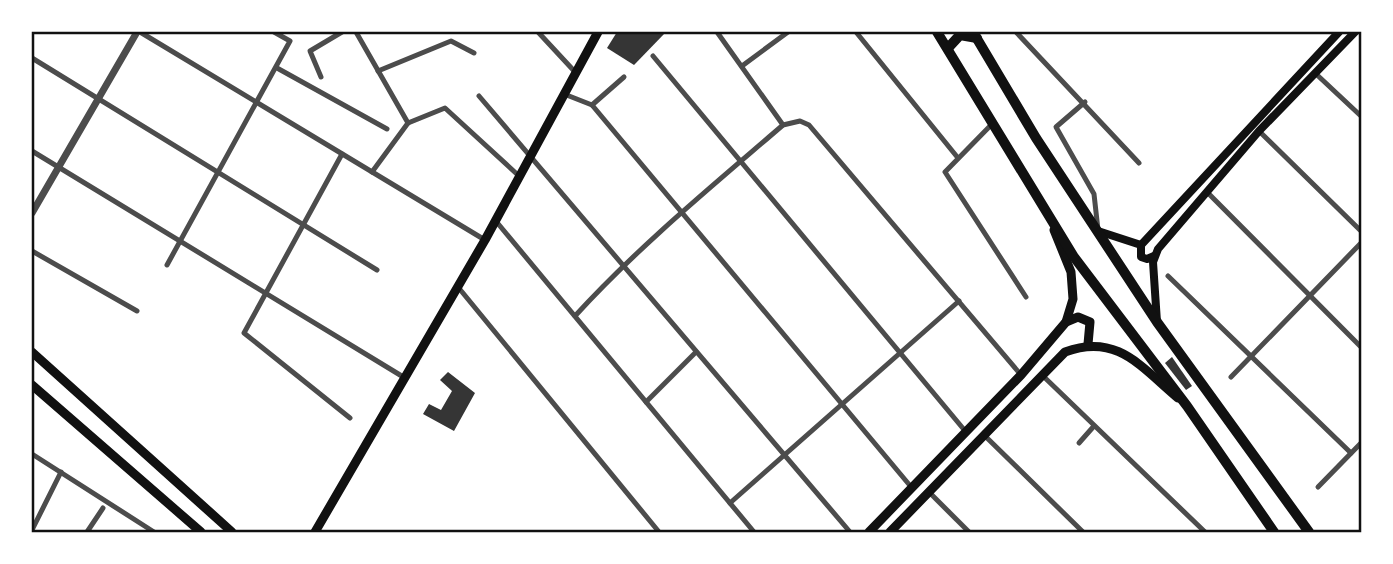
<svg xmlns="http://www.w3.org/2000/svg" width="1393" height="564" viewBox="0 0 1393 564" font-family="'Libre Baskerville',serif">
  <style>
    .building { fill: #353535 }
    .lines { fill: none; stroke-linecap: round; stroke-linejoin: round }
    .minor { stroke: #4c4c4c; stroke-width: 5 }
    .tertiary { stroke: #4c4c4c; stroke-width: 7 }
    .secondary { stroke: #111; stroke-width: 8 }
    .primary { stroke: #111; stroke-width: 9 }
    .trunk { stroke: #111; stroke-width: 10 }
    .neatline { fill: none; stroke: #111; stroke-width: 2.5 }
  </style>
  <rect width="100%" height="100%" fill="#fff"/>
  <g class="building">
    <polygon points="617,32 666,32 634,65 607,48"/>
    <polygon points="1172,357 1192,386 1186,390 1165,363"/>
    <polygon points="448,372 475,393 454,431 423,414 429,404 441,410 452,391 440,380"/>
  </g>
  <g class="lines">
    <g class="minor">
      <polyline points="140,32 485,240"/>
      <polyline points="356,32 408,123"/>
      <polyline points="538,32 576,73"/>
      <polyline points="717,32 783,125"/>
      <polyline points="856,32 958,158"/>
      <polyline points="1016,32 1139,163"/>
      <polyline points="653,56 966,432"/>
      <polyline points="32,58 377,270"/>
      <polyline points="742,66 788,32"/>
      <polyline points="277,68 387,129"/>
      <polyline points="378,71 451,41 474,53"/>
      <polyline points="1315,73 1362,117"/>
      <polyline points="321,77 310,51 342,32"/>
      <polyline points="564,94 592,105 912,488"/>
      <polyline points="479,96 850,532"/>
      <polyline points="1085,102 1056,127 1094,194 1098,230"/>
      <polyline points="592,105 624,77"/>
      <polyline points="408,123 445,108 519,176"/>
      <polyline points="993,123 945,172 1026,297"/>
      <polyline points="1259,131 1362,232"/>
      <polyline points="32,151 405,378"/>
      <polyline points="342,154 244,333 350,418"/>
      <polyline points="372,172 408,123"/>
      <polyline points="1207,192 1362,348"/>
      <polyline points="495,220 754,532"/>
      <polyline points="32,251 137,311"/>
      <polyline points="167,265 290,41 274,32"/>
      <polyline points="1168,276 1351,453"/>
      <polyline points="458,287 659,532"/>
      <path d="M 575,316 C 639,246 711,187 783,125 L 800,121 L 809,125 L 1021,375"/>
      <polyline points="1042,375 1205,532"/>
      <polyline points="1231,377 1362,242"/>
      <polyline points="646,402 696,352"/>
      <polyline points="984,435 1083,532"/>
      <polyline points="1079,443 1094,426"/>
      <polyline points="32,454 154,532"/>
      <polyline points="1318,487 1362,442"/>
      <polyline points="929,492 969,532"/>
      <polyline points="730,503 959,301"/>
      <polyline points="32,530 61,472"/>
      <polyline points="87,532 103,508"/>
    </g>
    <polyline class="tertiary" points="32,213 137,32"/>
    <g class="secondary">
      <polyline points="1098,231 1141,245"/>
      <polyline points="1141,245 1339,32"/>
      <polyline points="1141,245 1141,257 1147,259 1154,256"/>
      <polyline points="1157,322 1153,262 1158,249 1259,131 1355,32"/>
    </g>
    <g class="primary">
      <polyline points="1066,322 1078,317 1090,322 1088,344"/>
      <polyline points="32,352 232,532"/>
      <polyline points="32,385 201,532"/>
      <polyline points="315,532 485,240 598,32"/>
      <polyline points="869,532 1021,375 1066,322 1073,299 1071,272 1054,230"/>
      <path d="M 890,532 L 1065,352 C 1117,333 1140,366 1178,398"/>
    </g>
    <g class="trunk">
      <polyline points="937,32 1074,257 1187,406 1274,532"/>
      <polyline points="973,32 1036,138 1157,322 1309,532"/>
      <polyline points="948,48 960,35 977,38"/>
    </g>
  </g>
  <rect width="1393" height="564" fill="none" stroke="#ffffff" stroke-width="66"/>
  <rect x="33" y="33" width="1327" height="498" class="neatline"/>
</svg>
